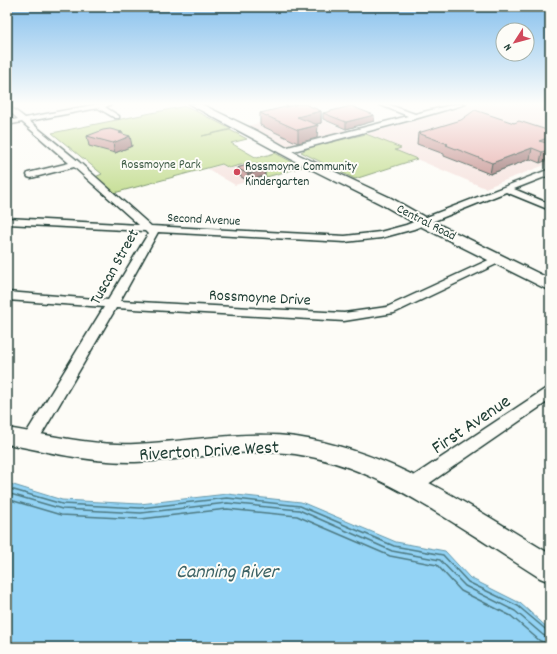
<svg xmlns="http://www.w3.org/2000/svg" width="557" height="654" viewBox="0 0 557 654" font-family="Dekko,sans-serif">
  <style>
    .built { fill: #f6e3df }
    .green { fill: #c6de95; stroke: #728e64 }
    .water { fill: #93d3f5; stroke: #6597a8 }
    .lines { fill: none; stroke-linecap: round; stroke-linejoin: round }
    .shore { stroke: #4d7981; stroke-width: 1.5 }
    .street-casing { stroke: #1f3d34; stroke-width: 3 }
    .secondary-casing { stroke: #1f3d34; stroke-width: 3 }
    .street { fill: #fdfcf7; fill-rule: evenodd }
    .secondary { fill: #fdfcf7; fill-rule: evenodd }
    .wall { fill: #c59290; stroke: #1f3d34 }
    .shaded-wall { fill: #a07776; stroke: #1f3d34 }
    .building { fill: #e5aaa8; stroke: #1f3d34 }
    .poi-dot { fill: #d1495b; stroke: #fdfcf7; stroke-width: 1.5 }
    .labels { text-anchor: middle; stroke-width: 4; stroke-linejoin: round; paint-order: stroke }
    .far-park-label { font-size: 13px; fill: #405d47; stroke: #fdfcf7 }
    .far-poi-label { font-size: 13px; fill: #1f3d34; stroke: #fdfcf7; text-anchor: start }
    .far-street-label { font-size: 13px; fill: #1f3d34; stroke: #fdfcf7 }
    .street-label { font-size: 16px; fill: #1f3d34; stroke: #fdfcf7 }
    .near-street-label { font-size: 19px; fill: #1f3d34; stroke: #fdfcf7 }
    .near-water-label { font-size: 20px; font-style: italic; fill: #3c6264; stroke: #fdfcf7 }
  </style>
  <rect width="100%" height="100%" fill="#fdfcf7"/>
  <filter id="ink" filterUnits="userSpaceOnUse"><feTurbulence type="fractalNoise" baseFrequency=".025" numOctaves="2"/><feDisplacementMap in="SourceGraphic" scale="8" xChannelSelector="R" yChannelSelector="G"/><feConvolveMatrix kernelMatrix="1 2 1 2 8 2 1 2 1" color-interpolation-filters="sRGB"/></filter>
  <g filter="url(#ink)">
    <g class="built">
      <polygon points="475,104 550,104 550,163 485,188 395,150 400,148 366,134"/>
      <polygon points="299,114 308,114 348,131 288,147 246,126"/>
      <polygon points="246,164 267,176 235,185 208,169 222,165 229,169"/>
    </g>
    <g class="green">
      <polygon points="186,106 231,129 202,136 230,130 247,139 231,143 257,158 275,153 302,167 263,178 261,177 264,176 259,170 248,163 229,168 222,164 114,193 95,177 102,174 52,133"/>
      <polygon points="366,134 401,148 395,150 417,159 355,179 301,152 310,147"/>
    </g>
    <polygon class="water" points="7,483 62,500 140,504 227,494 301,502 396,542 445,551 470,578 520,603 550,630 550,647 7,647"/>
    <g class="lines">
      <g class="shore">
        <polyline points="7,488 62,504 140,508 227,498 300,506 394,546 443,555 468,582 518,606 550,633"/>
        <polyline points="7,493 62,509 141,513 227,503 299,510 392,551 440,560 465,586 515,611 543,635 550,638"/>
        <polyline points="7,499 61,515 141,519 227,509 297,516 390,556 437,565 461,591 511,616 540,641 550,644"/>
      </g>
      <g class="street-casing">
        <g id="street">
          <polygon points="7,104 25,118 98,104 112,104 105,107 119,116 119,118 115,118 98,108 29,121 79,162 151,226 345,236 380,232 406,225 550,169 550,175 514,189 550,204 550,210 506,192 414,229 381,238 345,242 158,232 120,301 344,313 387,307 495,257 499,256 505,259 503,261 394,313 344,321 116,308 36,444 30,446 24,444 22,440 104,307 7,300 7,292 108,300 148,234 145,231 7,224 7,218 139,225 74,167 31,178 28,177 27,175 28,173 69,163 22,122 7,125 7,121 18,119 7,109"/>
          <polygon points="285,104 294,104 303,109 298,110"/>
          <polygon points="378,104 387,104 415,114 455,104 466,104 418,118 286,153 280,153 279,151 280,149 408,116"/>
          <polygon points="550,388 550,400 418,491 412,493 406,491 403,486 406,481 545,389"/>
        </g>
      </g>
      <g class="secondary-casing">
        <g id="secondary">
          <polygon points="189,104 201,104 257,131 299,155 391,198 428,219 550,279 550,290 544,288 418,225 381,204 291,159"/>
          <path d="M 7,428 C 50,435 92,446 136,444 C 189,442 243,430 296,437 C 391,451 470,506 550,554 L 550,582 L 540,578 C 507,557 474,535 441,515 C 394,486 350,462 295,454 C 241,447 189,460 135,462 C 92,463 49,452 7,444 Z"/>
        </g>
      </g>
      <use href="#street" class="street"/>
      <use href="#secondary" class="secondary"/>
    </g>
    <g class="wall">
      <polygon points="321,111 321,123 315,124 317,138 298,143 260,125 260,113"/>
      <polygon points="323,113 374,121 346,129 323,119"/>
      <polygon points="514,123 550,131 540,163 530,159 490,174 444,156 444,154 417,144 418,133"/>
      <polygon points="122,132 122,134 132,146 115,153 89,146 87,136"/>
      <polygon points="237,168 265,176 248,181 238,175"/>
    </g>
    <g class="shaded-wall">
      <polygon points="321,111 321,123 297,129 297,117"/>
      <polygon points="374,115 374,121 346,129 346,122"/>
      <polygon points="318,125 317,138 298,143 298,130"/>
      <polygon points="122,132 123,139 130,136 132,146 115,153 113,143 119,133"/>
      <polygon points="550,137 550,147 539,141"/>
      <polygon points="532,148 530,159 490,174 492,163"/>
      <polygon points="550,149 550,159 540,163 542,152"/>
      <polygon points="265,169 265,176 248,181 248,174"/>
    </g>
    <g class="building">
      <polygon points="298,104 305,104 321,111 297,117 318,125 298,130 260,113"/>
      <polygon points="351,106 374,115 346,122 323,113"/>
      <polygon points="475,110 514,123 519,121 550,131 550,137 539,141 550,144 550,149 542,152 532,148 492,163 446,145 448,144 418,133 461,120"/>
      <polygon points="110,129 122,132 119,133 130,136 113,143 87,136 103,130"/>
      <polygon points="254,163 265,169 248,174 237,168"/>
    </g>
  </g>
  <linearGradient id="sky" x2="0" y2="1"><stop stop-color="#86c0ed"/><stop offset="0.53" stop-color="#fefefb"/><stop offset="1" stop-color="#fefefb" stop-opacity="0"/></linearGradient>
  <rect width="557" height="196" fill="url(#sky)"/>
  <circle class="poi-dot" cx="237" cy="172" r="4"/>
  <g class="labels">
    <g class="far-park-label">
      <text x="161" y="168">Rossmoyne Park</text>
    </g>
    <g class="far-poi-label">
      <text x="245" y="170">Rossmoyne Community<tspan x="245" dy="15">Kindergarten</tspan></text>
    </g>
    <g class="far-street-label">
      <text transform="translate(204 218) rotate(3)" y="5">Second Avenue</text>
      <text transform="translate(427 221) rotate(27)" y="5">Central Road</text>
    </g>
    <g class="street-label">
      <text transform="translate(113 266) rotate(-61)" y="6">Tuscan Street</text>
      <text transform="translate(260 296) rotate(3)" y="6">Rossmoyne Drive</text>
    </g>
    <g class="near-street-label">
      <text transform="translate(470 423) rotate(-34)" y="7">First Avenue</text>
      <text transform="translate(209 449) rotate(-3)" y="7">Riverton Drive West</text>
    </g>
    <g class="near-water-label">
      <text x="227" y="577">Canning River</text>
    </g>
  </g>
  <rect width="557" height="654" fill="none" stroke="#fdfcf7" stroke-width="24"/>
  <rect x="12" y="12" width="533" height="630" fill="none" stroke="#1f3d34" stroke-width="1.5" filter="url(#ink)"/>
  <g transform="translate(515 42) rotate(234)"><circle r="19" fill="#fdfcf7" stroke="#a4b0a9"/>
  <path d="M0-3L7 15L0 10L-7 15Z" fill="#d1495b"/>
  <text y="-6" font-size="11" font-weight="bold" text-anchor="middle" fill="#1f3d34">N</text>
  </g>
</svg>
